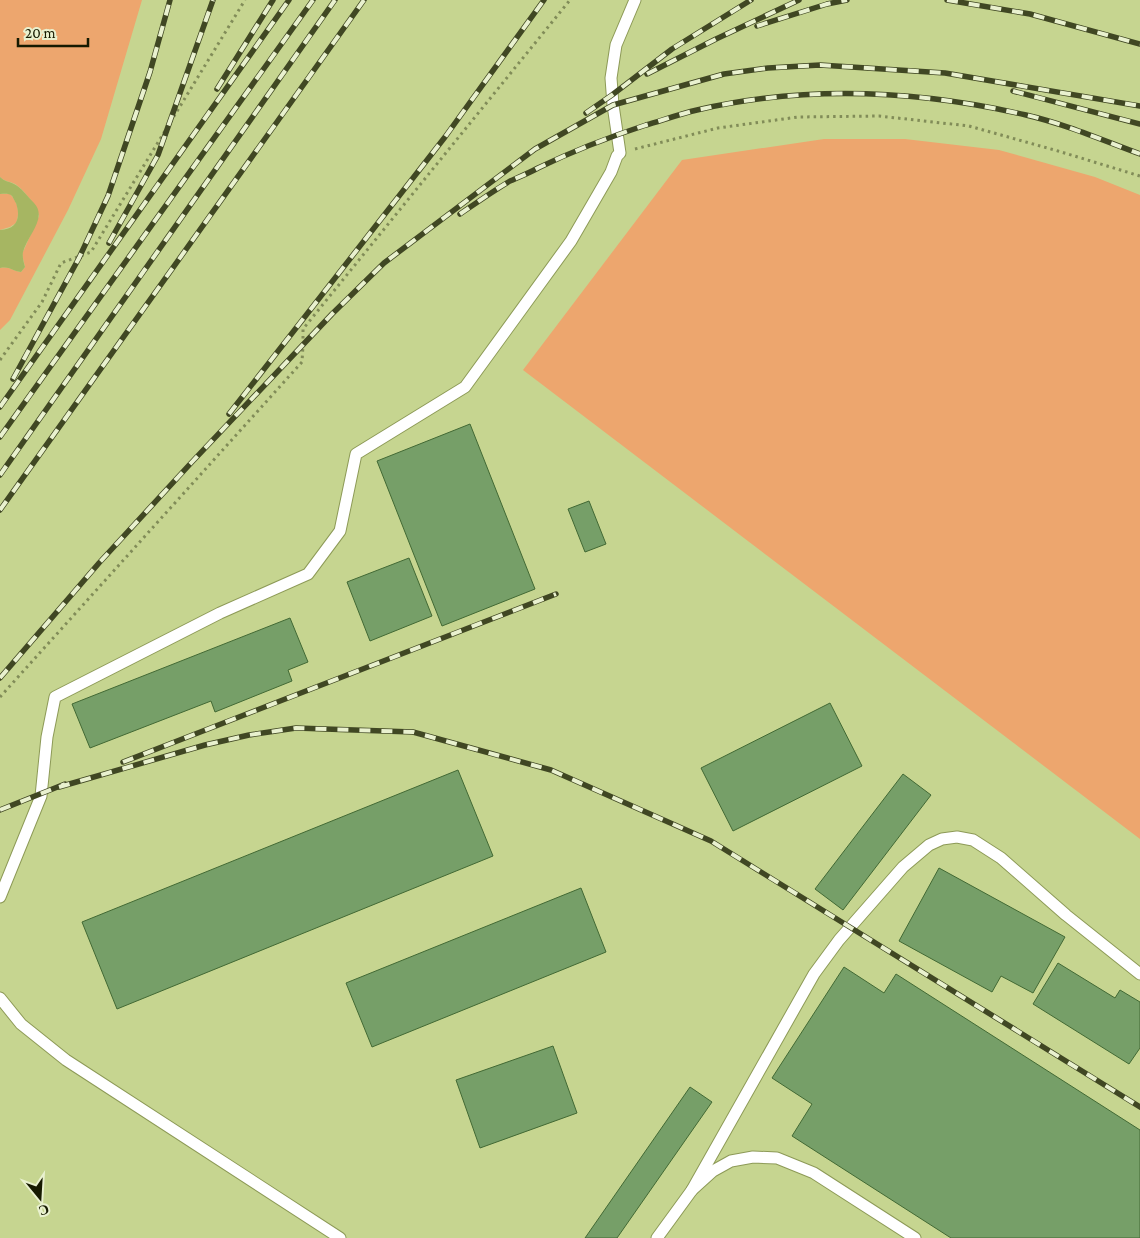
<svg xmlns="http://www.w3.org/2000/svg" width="1140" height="1238" viewBox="0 0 1140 1238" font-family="'Crimson Pro',serif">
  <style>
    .green { fill: #eda66e }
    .water { fill: #a6b662 }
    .building { fill: #769f68; stroke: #426934 }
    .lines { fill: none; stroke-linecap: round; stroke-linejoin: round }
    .service-casing { stroke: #8d9a57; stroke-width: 13 }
    .path { stroke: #818c58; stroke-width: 3; stroke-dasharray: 2.5 4; stroke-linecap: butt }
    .service { stroke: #fff; stroke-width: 11 }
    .rail-casing { stroke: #404723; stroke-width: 5.5 }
    .rail { stroke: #e9f1cf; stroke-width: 4; stroke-dasharray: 11; stroke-linecap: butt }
  </style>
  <rect width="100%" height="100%" fill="#c6d590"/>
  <g class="green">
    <path d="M 0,0 L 142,0 L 101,139 L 68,210 L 10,320 L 0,330 L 0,268 C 10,266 12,271 21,272 L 25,267 L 22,254 L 39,216 C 38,207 23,189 15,184 C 9,181 5,182 0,177 Z"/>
    <polygon points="824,139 905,139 999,150 1095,177 1140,195 1140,839 523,370 682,160"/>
    <path d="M 0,194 L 10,194 C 18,202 20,213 16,223 L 10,227 L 0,230 Z"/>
  </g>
  <path class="water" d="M 0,177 C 5,182 8,181 14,184 C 21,187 28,197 34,203 C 48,218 27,236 23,252 C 22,257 24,263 25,267 L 21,272 C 12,271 10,266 0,268 L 0,230 C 17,229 21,218 16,203 C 15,202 13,197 12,196 C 9,193 4,194 0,194 Z"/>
  <g class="building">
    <polygon points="470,424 535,589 442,626 377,461"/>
    <polygon points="589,501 606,544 585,552 568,509"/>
    <polygon points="409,558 432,616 370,641 347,582"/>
    <polygon points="290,618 308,662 288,670 292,681 215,712 211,701 90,748 72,704"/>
    <polygon points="830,703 862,766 733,831 701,768"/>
    <polygon points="458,770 493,856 117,1009 82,922"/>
    <polygon points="903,774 931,795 843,910 815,889"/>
    <polygon points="939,868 1065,937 1033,993 1001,976 992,992 899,941"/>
    <polygon points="581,888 606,952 372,1047 346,983"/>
    <polygon points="1058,963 1115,998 1120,990 1140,1002 1140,1048 1129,1064 1033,1004"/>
    <polygon points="844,967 884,993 896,974 1140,1130 1140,1238 951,1238 792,1136 812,1104 772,1078"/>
    <polygon points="553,1046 577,1113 480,1148 456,1080"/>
    <polygon points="690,1087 712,1102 617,1238 585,1238"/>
  </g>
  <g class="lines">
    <g class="service-casing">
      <g id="service">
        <polyline points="0,897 41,796 47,737 55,697 220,613 308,574 340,531 356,454 465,387 571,241 611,172 617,156 620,153 613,105 611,78 616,45 635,0"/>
        <polyline points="0,998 21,1024 66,1060 340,1238"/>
        <polyline points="692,1190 814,974 839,940 903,867 929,845 942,839 957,837 973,840 1001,858 1066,915 1140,974"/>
        <polyline points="657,1238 692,1190 713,1171 731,1161 753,1157 777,1158 814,1173 915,1238"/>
      </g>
    </g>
    <g class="path">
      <polyline points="635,149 718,128 798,117 879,116 969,126 1058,151 1140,176"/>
      <polyline points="0,360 42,302 61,263 91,252 245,0"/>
      <polyline points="0,697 302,362 303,345 303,329 570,0"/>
    </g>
    <use href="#service" class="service"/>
    <g class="rail-casing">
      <g id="rail">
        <polyline points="947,0 1030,14 1140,44"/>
        <polyline points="757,26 827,4 847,0"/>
        <polyline points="647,74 716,39 799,0"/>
        <polyline points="217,89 273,0"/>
        <polyline points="1013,91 1140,124"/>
        <polyline points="586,113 612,95 672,49 751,0"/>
        <path d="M 460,214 C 476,203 493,191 510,181 C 519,177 529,173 538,168 C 573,151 609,137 646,125 C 663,120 680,114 697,110 C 806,85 917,90 1026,115 C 1065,124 1102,140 1140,154"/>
        <polyline points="109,243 158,155 213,0"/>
        <polyline points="13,379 79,258 108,196 150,72 170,0"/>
        <polyline points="0,407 289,0"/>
        <polyline points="229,414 445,137 544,0"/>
        <polyline points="0,437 313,0"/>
        <polyline points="0,475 335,0"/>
        <polyline points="0,510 364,0"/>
        <polyline points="0,678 99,563 191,463 332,314 384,263 535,149 613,105 724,74 768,68 820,65 945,73 1140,106"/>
        <polyline points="123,762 556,594"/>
        <polyline points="59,787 205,745 249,735 296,728 413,732 551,770 711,841 1140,1107"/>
        <polyline points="0,810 65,784"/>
      </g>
    </g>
    <use href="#rail" class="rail"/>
  </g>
  <g transform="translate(40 1198) rotate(162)" stroke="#e9f1cf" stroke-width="4" paint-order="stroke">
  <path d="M0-4L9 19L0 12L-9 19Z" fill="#161a01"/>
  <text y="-8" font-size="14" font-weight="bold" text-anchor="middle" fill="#161a01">С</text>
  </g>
  <path d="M18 38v8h70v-8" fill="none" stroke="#161a01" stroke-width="2.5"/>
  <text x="25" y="38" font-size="15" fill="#161a01" stroke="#e9f1cf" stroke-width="4" paint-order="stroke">20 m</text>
</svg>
